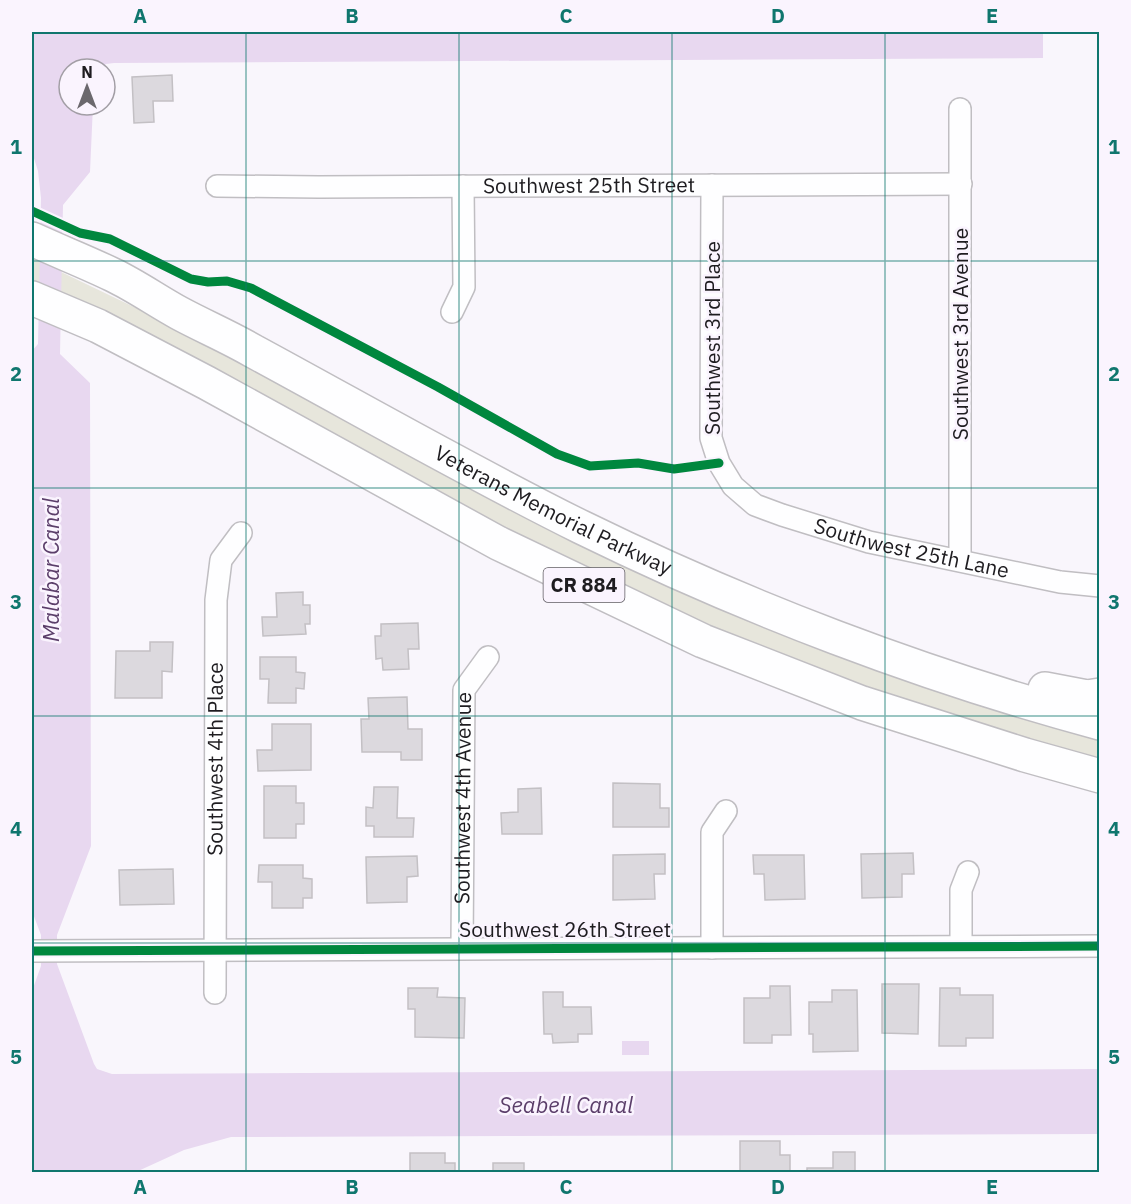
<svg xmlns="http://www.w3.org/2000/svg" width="1131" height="1204" viewBox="0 0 1131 1204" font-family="'IBM Plex Sans',sans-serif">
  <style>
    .green { fill: #e7e6dc }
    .water { fill: #e8d8f0 }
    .building { fill: #dcd9de; stroke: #c3c0c4; stroke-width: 1.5 }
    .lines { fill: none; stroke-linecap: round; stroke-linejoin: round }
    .minor-casing { stroke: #c0bec2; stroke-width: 24 }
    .trunk-casing { stroke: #c0bec2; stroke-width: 36 }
    .minor { stroke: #fefeff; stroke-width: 21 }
    .trunk { stroke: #fefeff; stroke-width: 33 }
    .cycleway-casing { stroke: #faf4fe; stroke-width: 13 }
    .cycleway { stroke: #00873e; stroke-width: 9 }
    .grid { fill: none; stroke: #0f766e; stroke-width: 1.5; stroke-opacity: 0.55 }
    .labels { text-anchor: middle; stroke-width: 5; stroke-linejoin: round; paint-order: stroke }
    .shield { fill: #faf4fe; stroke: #605d63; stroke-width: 1.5 }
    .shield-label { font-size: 20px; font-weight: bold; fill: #1e1c20 }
    .street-label { font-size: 21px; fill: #1e1c20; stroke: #faf4fe }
    .water-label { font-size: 22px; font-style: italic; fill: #5b3e6a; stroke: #faf4fe }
    .neatline { fill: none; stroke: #0f766e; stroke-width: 2 }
    .grid-label { font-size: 20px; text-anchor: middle; font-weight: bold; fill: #0f766e }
  </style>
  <rect width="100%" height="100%" fill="#f9f6fc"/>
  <path class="green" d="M 32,258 L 159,319 L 653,578 C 797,644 946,699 1099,739 L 1099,760 C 1014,736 929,711 846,680 C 740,640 635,594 533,542 C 366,456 204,357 32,280 Z"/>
  <g class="water">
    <polygon points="32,32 1043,32 1043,58 114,63 106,64 100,69 69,69 69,105 93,105 90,172 63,205 60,354 90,383 91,846 57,935 57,964 94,1064 97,1069 112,1074 1099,1069 1099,1134 231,1137 184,1150 136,1172 32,1172 32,991 41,966 41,935 32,911 32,351 38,344 41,198 38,171 32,152"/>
    <rect x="622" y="1041" width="27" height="14"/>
  </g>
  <g class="building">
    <polygon points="172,75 173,101 153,101 154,122 134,123 132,77"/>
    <polygon points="303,592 303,605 310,605 310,624 305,624 306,634 263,636 262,617 277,617 276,593"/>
    <polygon points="418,623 419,649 408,649 409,669 383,670 382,658 376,659 375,636 381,636 381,624"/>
    <polygon points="150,642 173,642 172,672 162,671 162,698 115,698 116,651 150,651"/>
    <polygon points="260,657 296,657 296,672 305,673 304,689 296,688 296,703 268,703 269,679 260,679"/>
    <polygon points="407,697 408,729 422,729 422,760 401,760 401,752 362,752 361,719 369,719 368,698"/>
    <polygon points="272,724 311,724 311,770 258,771 257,750 272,750"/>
    <polygon points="613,783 660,784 660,808 669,808 669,827 613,827"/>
    <polygon points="264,786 296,786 296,803 304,803 304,824 296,824 296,838 264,838"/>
    <polygon points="374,787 398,787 397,818 414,818 413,837 374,837 374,826 366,826 366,807 373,808"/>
    <polygon points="541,788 542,834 502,834 501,813 518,812 518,789"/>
    <polygon points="913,853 914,874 902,874 902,897 862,898 861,854"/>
    <polygon points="665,854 665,874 654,874 655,899 613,900 613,855"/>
    <polygon points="753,855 804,855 805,899 765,900 764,874 754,874"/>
    <polygon points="417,856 418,876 407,877 407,902 367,903 366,857"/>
    <polygon points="259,865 303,865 303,878 312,879 312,898 303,898 303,908 272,908 272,882 258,882"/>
    <polygon points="173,869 174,904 120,905 119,870"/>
    <polygon points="882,984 919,984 918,1034 882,1033"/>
    <polygon points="770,986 790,986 791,1035 772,1035 772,1043 744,1043 744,998 770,998"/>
    <polygon points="408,988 438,988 437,997 465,998 464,1038 415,1037 415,1009 408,1009"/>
    <polygon points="940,988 960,988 960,995 993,995 993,1038 966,1038 966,1046 939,1046"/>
    <polygon points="832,990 857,990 858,1051 813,1052 813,1034 809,1034 809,1002 832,1002"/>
    <polygon points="543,992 563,992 563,1007 591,1007 592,1034 578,1034 578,1042 553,1043 552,1034 544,1034"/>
    <polygon points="740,1141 780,1141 780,1155 790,1155 790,1172 740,1172"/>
    <polygon points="833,1152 855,1152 855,1172 807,1172 807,1168 833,1168"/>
    <polygon points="410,1153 445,1153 445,1163 455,1163 455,1172 410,1172"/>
    <rect x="493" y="1163" width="31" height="9"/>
  </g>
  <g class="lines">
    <g class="minor-casing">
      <g id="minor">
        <path id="s1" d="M 712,185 L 711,438 L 719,463 L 733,486 L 755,505 L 782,515 L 869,542 L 1060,582 L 1100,586"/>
        <path id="s2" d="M 217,186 L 319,187 L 961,184"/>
        <polyline points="452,312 464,287 463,186"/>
        <polyline points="960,559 960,109"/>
        <polyline points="961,946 961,890 968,872"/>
        <path id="s3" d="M 462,948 L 464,690 L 488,657"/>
        <polyline points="712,948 712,832 726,811"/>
        <polyline points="32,951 1100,946"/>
        <path id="s4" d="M 215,993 L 216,600 L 221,560 L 241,533"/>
      </g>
    </g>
    <g class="trunk-casing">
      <g id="trunk">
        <path id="s5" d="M 32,239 C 58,251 86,262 113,275 C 136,286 157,301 179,313 C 203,326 229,337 253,351 C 362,410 470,472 581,527 C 744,607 924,676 1100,723"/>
        <polyline points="32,298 98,326 207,383 498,543 703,641 862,703 1025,755 1100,776"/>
        <polyline points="1045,689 1087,697 1100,695"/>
      </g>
    </g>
    <use href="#minor" class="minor"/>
    <use href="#trunk" class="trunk"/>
    <g class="cycleway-casing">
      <g id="cycleway">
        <polyline points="32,211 80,233 110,239 191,279 208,282 227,281 251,288 438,387 557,454 590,466 638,463 674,469 719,463"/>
        <polyline points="32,951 1100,946"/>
      </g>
    </g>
    <use href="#cycleway" class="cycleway"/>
  </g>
  <path class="grid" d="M 246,32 L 246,1172M 459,32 L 459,1172M 672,32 L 672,1172M 885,32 L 885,1172M 32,261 L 1100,261M 32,488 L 1100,488M 32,716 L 1100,716M 32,943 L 1100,943"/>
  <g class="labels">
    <rect class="shield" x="543.5" y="568" width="81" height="34" rx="4.5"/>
    <g class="shield-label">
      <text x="584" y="592">CR 884</text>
    </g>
    <g class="street-label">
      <text dy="7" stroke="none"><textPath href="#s2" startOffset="372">Southwest 25th Street</textPath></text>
      <text transform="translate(961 334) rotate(-90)" y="7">Southwest 3rd Avenue</text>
      <text transform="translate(713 338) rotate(-90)" y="7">Southwest 3rd Place</text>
      <text dy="7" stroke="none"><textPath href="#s5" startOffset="588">Veterans Memorial Parkway</textPath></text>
      <text dy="7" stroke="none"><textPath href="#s1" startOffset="498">Southwest 25th Lane</textPath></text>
      <text dy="7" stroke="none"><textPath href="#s4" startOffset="234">Southwest 4th Place</textPath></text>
      <text dy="7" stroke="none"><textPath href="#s3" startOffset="150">Southwest 4th Avenue</textPath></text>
      <text x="565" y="937">Southwest 26th Street</text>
    </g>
    <g class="water-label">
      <text transform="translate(51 570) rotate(-90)" y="8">Malabar Canal</text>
      <text x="566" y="1113">Seabell Canal</text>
    </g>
  </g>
  <rect width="1131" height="1204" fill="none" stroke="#faf4fe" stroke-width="66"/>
  <g transform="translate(87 87)"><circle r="28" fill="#faf4fe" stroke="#a29ea5" stroke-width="1.5"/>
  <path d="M0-4.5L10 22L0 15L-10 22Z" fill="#6b686d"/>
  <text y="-9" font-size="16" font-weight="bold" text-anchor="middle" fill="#1e1c20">N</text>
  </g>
  <rect x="33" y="33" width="1065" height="1138" class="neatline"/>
  <g class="grid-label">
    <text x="140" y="23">A</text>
    <text x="352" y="23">B</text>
    <text x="566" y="23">C</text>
    <text x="778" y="23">D</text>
    <text x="992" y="23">E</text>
    <text x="16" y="154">1</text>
    <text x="1114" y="154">1</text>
    <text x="16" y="381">2</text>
    <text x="1114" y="381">2</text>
    <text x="16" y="609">3</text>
    <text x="1114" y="609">3</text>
    <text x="16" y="836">4</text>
    <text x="1114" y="836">4</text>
    <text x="16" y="1064">5</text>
    <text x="1114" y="1064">5</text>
    <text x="140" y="1194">A</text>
    <text x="352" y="1194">B</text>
    <text x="566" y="1194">C</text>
    <text x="778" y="1194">D</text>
    <text x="992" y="1194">E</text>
  </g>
</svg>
